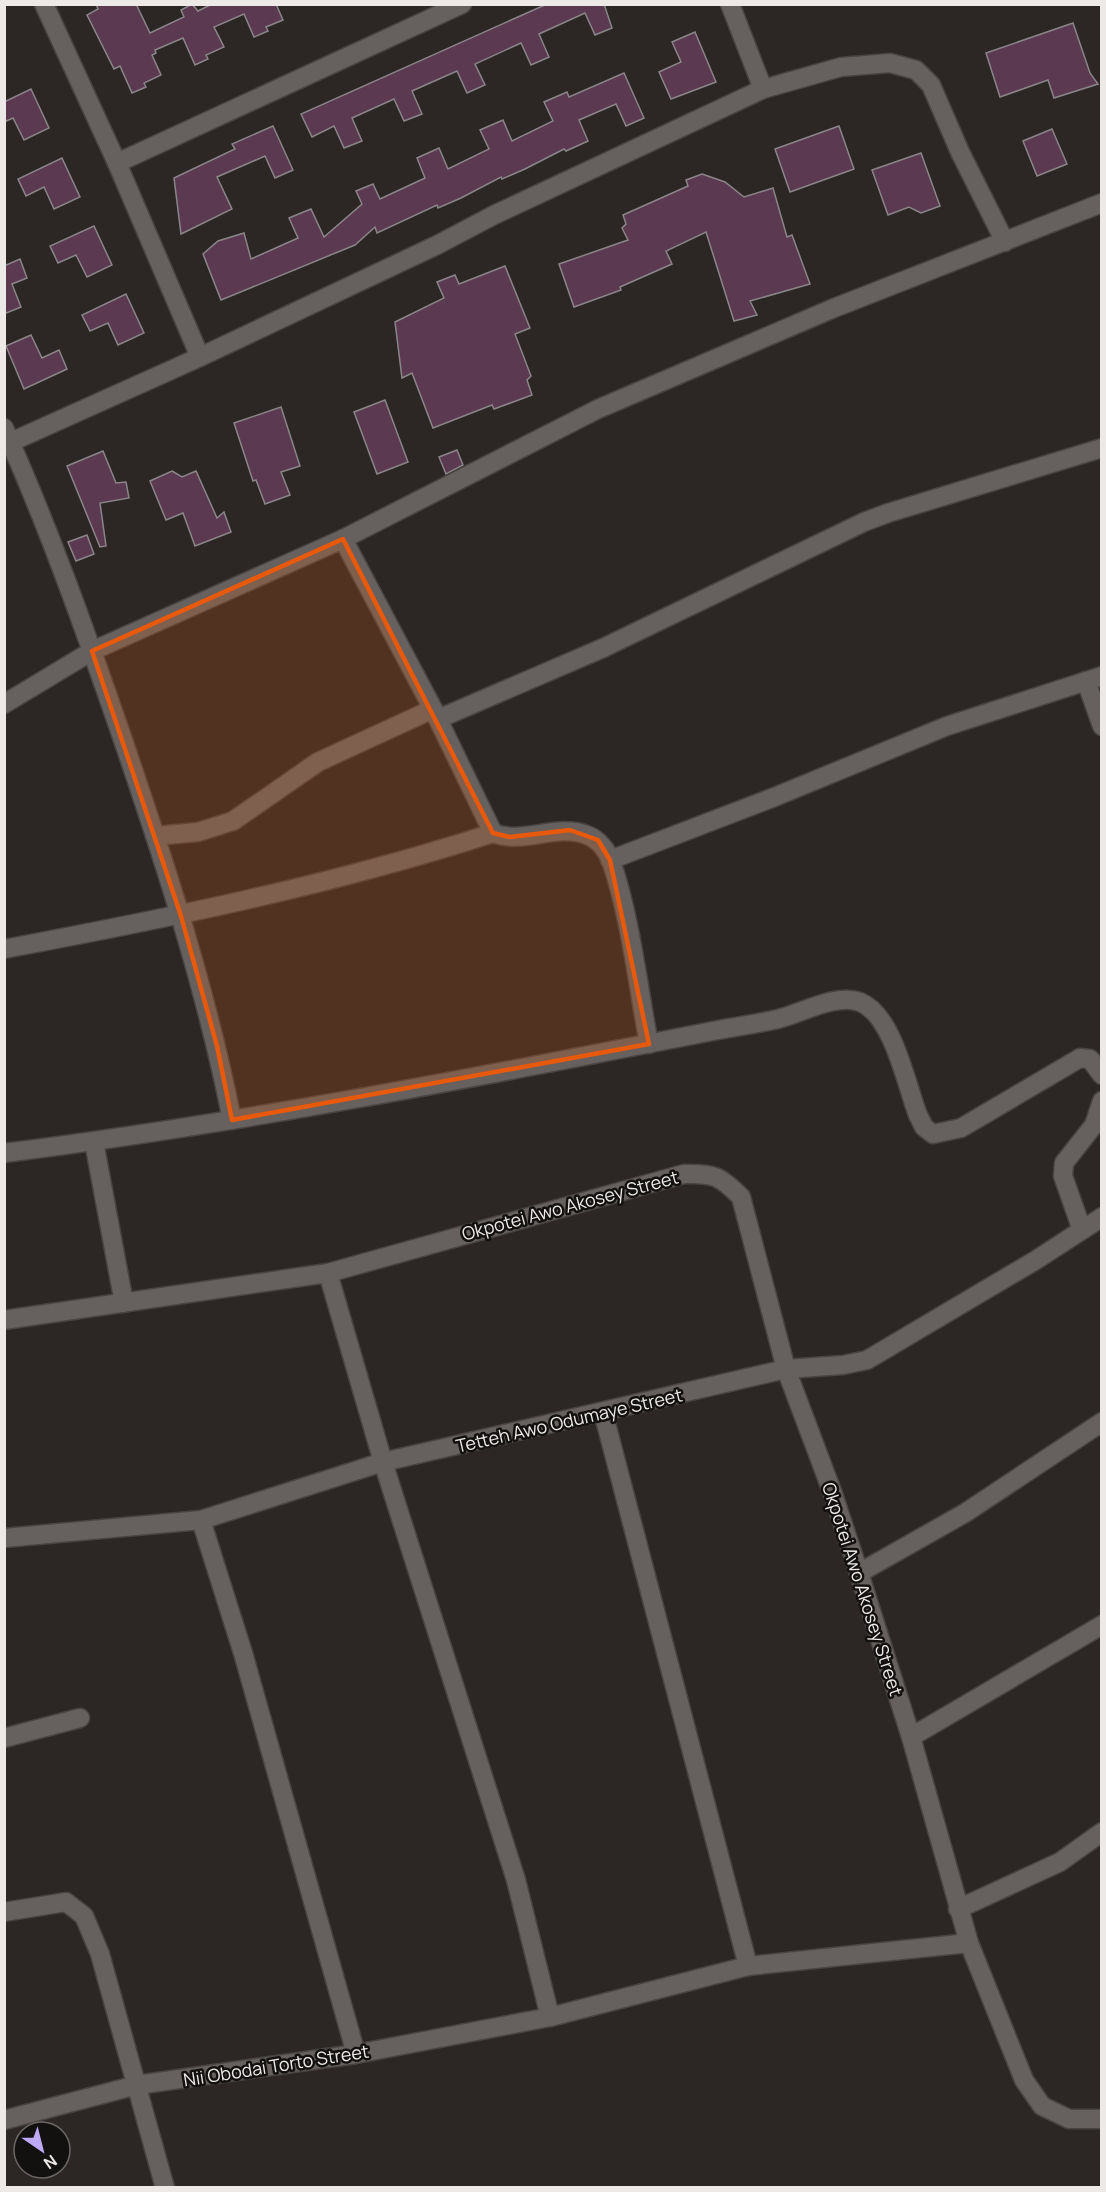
<svg xmlns="http://www.w3.org/2000/svg" width="1106" height="2192" viewBox="0 0 1106 2192" font-family="Manrope,sans-serif">
<style>
.building{fill:#5b3a51;stroke:#8a8588;stroke-width:1.5}
.lines{fill:none;stroke-linecap:round;stroke-linejoin:round}
.minor-casing{stroke:#484442;stroke-width:21}
.minor{stroke:#66615e;stroke-width:18}
.marked{fill:#e8590c;fill-opacity:0.2;stroke:#e8590c;stroke-width:4.5;stroke-linejoin:round}
.labels{text-anchor:middle;dominant-baseline:central;stroke-width:5;stroke-linejoin:round;paint-order:stroke}
.street-label{font-size:18px;fill:#ece9e7;stroke:#131110}
</style>
<rect width="100%" height="100%" fill="#2c2725"/>
<g class="building">
<polygon points="96,4 136,4 150,33 184,17 181,10 192,4 198,11 212,4 276,4 283,20 266,27 268,31 254,37 244,14 214,27 224,47 206,55 208,59 195,65 183,38 155,50 156,53 152,55 161,75 144,83 146,87 132,93 120,66 114,69 87,15 98,9"/>
<polygon points="547,4 604,4 612,28 595,35 585,13 539,34 549,57 531,65 521,43 475,64 485,85 467,93 457,71 412,91 422,114 404,121 394,99 352,118 362,141 344,148 334,126 312,137 301,114"/>
<polygon points="1073,23 1090,73 1098,84 1054,98 1048,80 1000,97 986,53"/>
<polygon points="695,32 716,82 671,99 659,72 681,62 672,42"/>
<polygon points="624,73 644,118 626,126 616,104 579,120 588,141 566,151 564,149 525,169 502,179 501,177 461,198 438,208 437,205 377,233 375,227 355,245 221,300 203,254 218,241 244,233 251,259 298,238 289,218 311,209 324,237 362,204 356,191 373,184 380,199 425,178 417,158 439,148 448,169 489,149 480,130 503,120 512,141 553,121 544,102 567,92 569,97"/>
<polygon points="31,89 49,128 24,140 13,118 4,122 4,102"/>
<polygon points="273,126 293,170 275,178 265,156 217,177 232,209 181,234 174,178 235,149 232,144"/>
<polygon points="839,126 854,169 790,192 775,149"/>
<polygon points="1052,129 1067,164 1037,176 1023,141"/>
<polygon points="921,153 940,206 921,213 909,207 888,215 872,170"/>
<polygon points="62,158 80,197 54,209 44,187 26,196 18,179"/>
<polygon points="702,174 725,182 744,197 773,188 787,237 792,235 810,284 750,301 757,315 734,321 706,232 666,251 672,264 620,287 621,290 574,307 559,264 628,240 622,228 626,224 623,215 688,186 686,180"/>
<polygon points="94,226 112,265 87,277 76,255 58,263 50,246"/>
<polygon points="20,259 27,278 12,284 21,307 4,314 4,266"/>
<polygon points="505,266 530,328 515,334 531,376 527,380 532,395 494,409 492,405 433,428 412,373 402,378 395,322 444,298 437,282 455,275 459,284"/>
<polygon points="126,294 144,333 118,345 108,323 90,331 82,315"/>
<polygon points="31,335 42,358 59,350 67,369 24,389 6,346"/>
<polygon points="385,400 408,462 377,474 354,412"/>
<polygon points="281,407 300,466 281,472 290,495 265,504 256,480 253,481 234,423"/>
<polygon points="457,450 463,465 446,474 439,457"/>
<polygon points="103,451 116,483 126,482 129,498 100,503 106,546 100,547 67,466"/>
<polygon points="172,471 182,477 196,471 217,518 224,512 231,532 195,546 183,513 166,520 150,481"/>
<polygon points="87,535 94,554 76,561 68,542"/>
</g>
<g class="lines">
<g class="minor-casing">
<g id="minor">
<polyline points="44,4 117,163 200,357"/>
<polyline points="730,4 763,89"/>
<polyline points="117,163 462,4"/>
<path d="M 4,428 C 49,528 86,633 122,737 C 165,863 206,989 232,1120"/>
<polyline points="11,442 200,357 437,245 494,215 763,89 841,67 890,63 916,70 931,85 960,152 1005,242"/>
<polyline points="1086,681 1102,726"/>
<polyline points="4,704 92,651 343,539 598,409 834,308 1102,203"/>
<polyline points="438,719 603,648 864,522 888,513 1102,448"/>
<path d="M 493,833 C 523,845 556,823 587,835 C 598,839 607,850 611,861 C 630,915 638,986 649,1044"/>
<polyline points="155,836 198,832 233,821 318,762 433,709"/>
<polyline points="610,860 772,798 947,726 1102,676"/>
<path d="M 4,949 C 169,918 333,885 493,833 L 433,709 L 343,539"/>
<polyline points="94,1142 124,1303"/>
<path d="M 4,1153 C 242,1123 478,1077 713,1031 C 735,1027 756,1024 778,1019 C 802,1013 836,993 860,1002 C 893,1015 906,1084 918,1115 L 924,1127 L 933,1134 L 961,1128 L 1080,1058 L 1090,1059 L 1102,1075"/>
<polyline points="1082,1230 1063,1176 1064,1163 1094,1125 1102,1101"/>
<polyline points="328,1273 383,1462 516,1880 550,2017"/>
<path d="M 4,1320 L 328,1273 L 684,1174 C 714,1173 720,1176 741,1197 L 786,1369 L 833,1494 L 859,1573 L 911,1737 L 969,1943 L 1024,2080 L 1042,2106 L 1069,2119 L 1102,2119"/>
<polyline points="603,1412 748,1966"/>
<polyline points="201,1520 243,1653 356,2054"/>
<polyline points="4,1538 201,1520 383,1462 786,1369 843,1365 867,1360 1036,1260 1102,1217"/>
<polyline points="859,1573 965,1513 1102,1422"/>
<polyline points="911,1737 1102,1625"/>
<polyline points="4,1738 80,1718"/>
<polyline points="958,1909 1060,1862 1102,1832"/>
<polyline points="4,1912 66,1902 84,1916 100,1954 165,2188"/>
<polyline points="4,2120 137,2085 356,2054 550,2017 748,1966 969,1943"/>
</g>
</g>
<use href="#minor" class="minor"/>
</g>
<path class="marked" d="M 343,539 L 493,833 L 510,837 L 570,830 L 598,840 L 610,860 L 649,1044 L 232,1120 L 217,1046 L 181,916 L 92,651 Z"/>
<g class="labels">
<g class="street-label">
<text transform="translate(570 1205) rotate(-15)">Okpotei Awo Akosey Street</text>
<text transform="translate(569 1420) rotate(-13)">Tetteh Awo Odumaye Street</text>
<text transform="translate(863 1589) rotate(72)">Okpotei Awo Akosey Street</text>
<text transform="translate(276 2065) rotate(-9)">Nii Obodai Torto Street</text>
</g>
</g>
<rect width="1106" height="2192" fill="none" stroke="#ece9e7" stroke-width="12"/>
<g transform="translate(42 2150) rotate(145)"><circle r="28" fill="#131110" stroke="#6a6766" stroke-width="1.5"/>
<path d="M0-4.5L10 22L0 15L-10 22Z" fill="#bda9f5"/>
<text y="-9" font-size="16" font-weight="bold" text-anchor="middle" fill="#ece9e7">N</text>
</g>
</svg>
